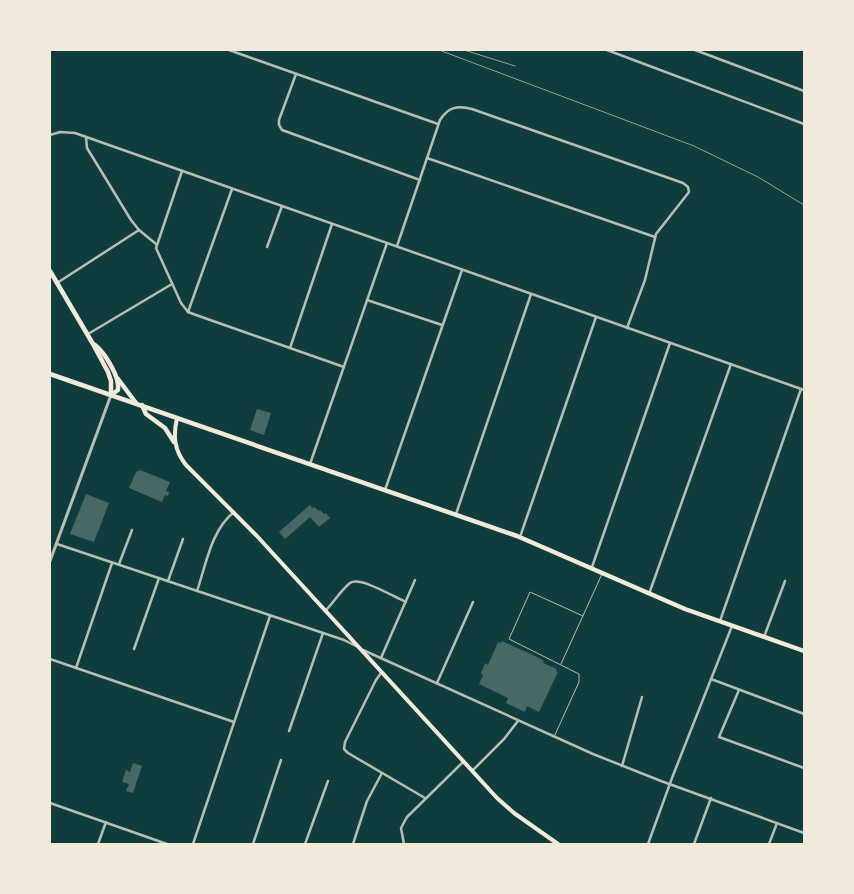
<svg xmlns="http://www.w3.org/2000/svg" width="854" height="894" viewBox="0 0 854 894" font-family="Figtree,sans-serif">
<style>
.building{fill:#486865}
.lines{fill:none;stroke-linecap:round;stroke-linejoin:round}
.service{stroke:#b8beb3;stroke-width:1}
.minor{stroke:#b8beb3;stroke-width:2.5}
.tertiary{stroke:#b8beb3;stroke-width:3}
.secondary{stroke:#f1e9da;stroke-width:4}
.primary{stroke:#f1e9da;stroke-width:4.5}
.rail{stroke:#97a49c;stroke-width:1}
</style>
<rect width="100%" height="100%" fill="#0f3d3e"/>
<g class="building">
<polygon points="257,409 271,413 264,435 250,430"/>
<polygon points="140,470 170,482 166,491 169,492 168,496 165,495 162,502 129,488 136,472"/>
<polygon points="86,494 109,503 94,542 70,534"/>
<polygon points="310,505 312,508 314,507 319,511 320,510 324,514 326,513 330,518 319,527 310,517 285,539 279,532"/>
<polygon points="502,641 535,656 544,661 543,663 557,669 556,671 558,672 539,712 527,706 525,712 506,703 508,698 479,684 483,675 481,674 485,663 488,665 498,642 501,643"/>
<polygon points="133,763 142,766 133,793 126,791 129,784 122,782 126,770 130,772"/>
</g>
<g class="lines">
<g class="service">
<polyline points="561,664 602,574"/>
<polyline points="554,737 579,682 579,674 509,639 530,592 583,616"/>
</g>
<g class="minor">
<polyline points="229,50 438,124"/>
<polyline points="607,50 804,124"/>
<polyline points="695,50 804,91"/>
<polyline points="296,74 279,120 279,125 282,130 420,180"/>
<polyline points="50,135 60,132 75,133 804,390"/>
<polyline points="86,137 87,148 131,220 139,230 156,244"/>
<polyline points="427,158 655,237"/>
<polyline points="182,171 156,248 181,303 188,312 196,315 344,367"/>
<path d="M 397,246 L 440,120 C 448,107 458,105 472,109 L 683,183 L 688,187 L 689,192 L 656,234 L 645,280 L 627,328"/>
<polyline points="267,247 282,206"/>
<polyline points="57,283 139,230"/>
<polyline points="367,300 442,325"/>
<polyline points="188,312 232,189"/>
<polyline points="88,334 172,284"/>
<polyline points="290,348 332,224"/>
<polyline points="310,464 387,243"/>
<polyline points="385,490 462,270"/>
<polyline points="456,514 531,294"/>
<polyline points="520,537 596,317"/>
<polyline points="57,544 344,640 356,646"/>
<polyline points="119,564 132,530"/>
<polyline points="592,567 670,343"/>
<polyline points="168,581 183,539"/>
<path d="M 197,591 C 206,565 211,530 234,512"/>
<polyline points="649,594 731,364"/>
<path d="M 326,610 C 334,602 341,590 350,583 C 360,576 394,597 406,602"/>
<polyline points="720,621 801,389"/>
<polyline points="764,637 785,581"/>
<polyline points="134,649 159,578"/>
<polyline points="363,650 593,754 661,781 804,833"/>
<polyline points="381,658 415,580"/>
<polyline points="50,659 234,722"/>
<polyline points="76,668 112,563"/>
<polyline points="381,673 376,680 345,742 344,749 348,753 425,798"/>
<polyline points="711,679 804,714"/>
<polyline points="437,683 473,602"/>
<polyline points="739,690 719,737 804,768"/>
<polyline points="289,731 323,633"/>
<polyline points="622,766 642,697"/>
<polyline points="473,770 504,739 518,721"/>
<polyline points="50,803 167,844"/>
<polyline points="98,844 106,822"/>
<polyline points="193,844 270,616"/>
<polyline points="253,844 281,760"/>
<polyline points="305,844 328,781"/>
<polyline points="353,844 367,801 382,773"/>
<polyline points="404,844 401,828 407,817 463,762"/>
<polyline points="648,844 672,778 732,626"/>
<polyline points="694,844 711,798"/>
<polyline points="769,844 777,823"/>
</g>
<polyline class="tertiary" points="50,561 111,395"/>
<path class="secondary" d="M 177,418 C 173,436 174,450 186,465 L 256,535 L 497,798 L 514,813 L 558,844"/>
<g class="primary">
<polyline points="50,271 93,344 108,372 111,381 111,395"/>
<path d="M 95,345 C 105,353 120,377 118,390 L 111,395"/>
<polyline points="50,374 517,536 685,609 804,651"/>
<polyline points="118,379 136,403"/>
<polyline points="142,405 146,414 165,428 174,442"/>
</g>
<g class="rail">
<polyline points="439,50 694,146 758,177 804,205"/>
<polyline points="464,50 515,66"/>
</g>
</g>
<rect width="854" height="894" fill="none" stroke="#f1e9da" stroke-width="102"/>
</svg>
